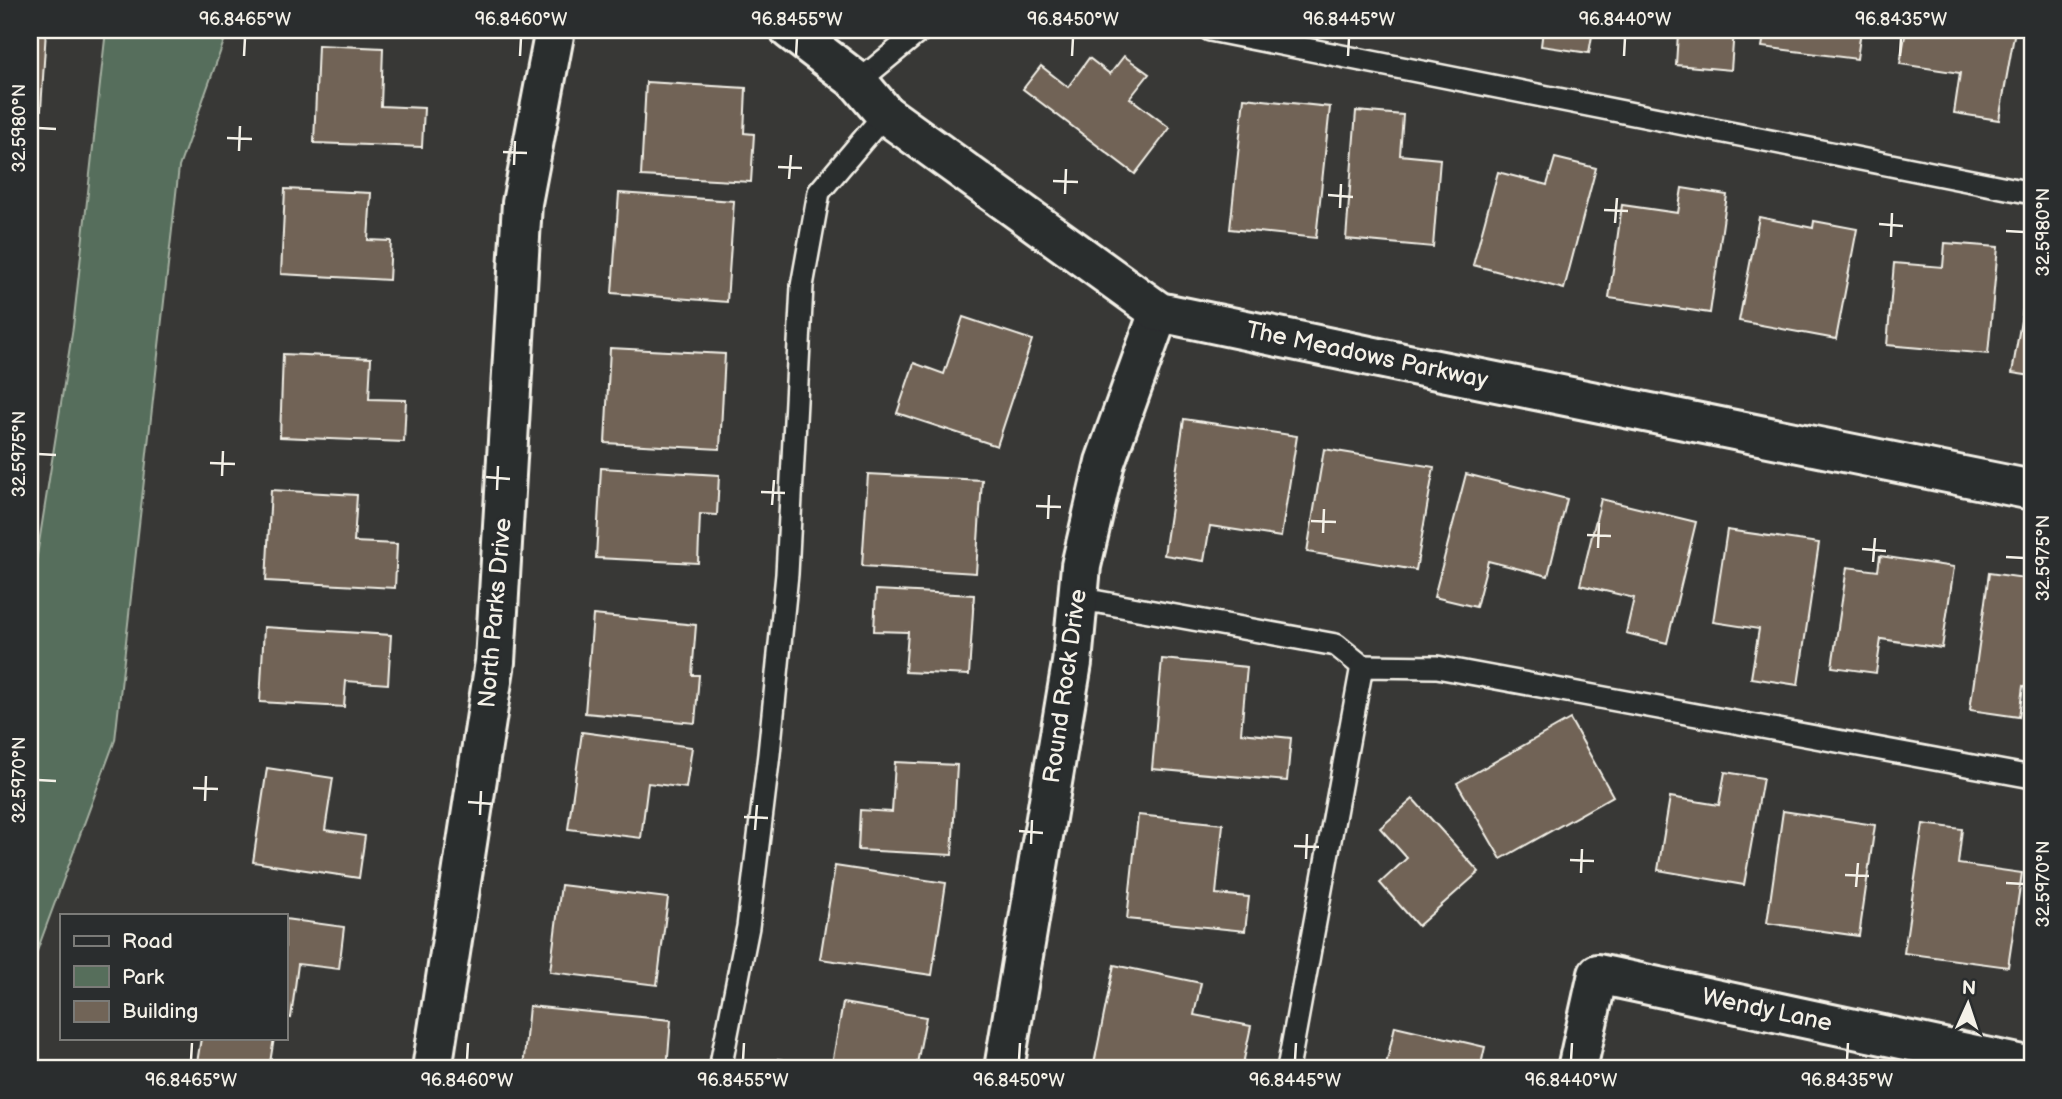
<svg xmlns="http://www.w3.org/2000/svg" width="2062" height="1099" viewBox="0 0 2062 1099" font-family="'Balsamiq Sans',sans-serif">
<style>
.green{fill:#566e5b;stroke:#a5b0a2;stroke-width:2}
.building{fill:#716457;stroke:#f4f1e8;stroke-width:2}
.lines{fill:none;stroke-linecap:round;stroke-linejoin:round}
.service-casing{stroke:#f4f1e8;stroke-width:26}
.minor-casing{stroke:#f4f1e8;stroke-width:44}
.tertiary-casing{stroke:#f4f1e8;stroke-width:44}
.service{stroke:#2a2d2e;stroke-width:21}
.minor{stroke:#2a2d2e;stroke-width:38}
.tertiary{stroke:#2a2d2e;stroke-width:38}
.ticks{fill:none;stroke:#f4f1e8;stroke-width:2.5}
.labels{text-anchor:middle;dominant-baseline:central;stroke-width:6;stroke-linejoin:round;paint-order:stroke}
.street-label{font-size:24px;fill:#f4f1e8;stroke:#2a2d2e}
.neatline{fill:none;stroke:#f4f1e8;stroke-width:2.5}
.ticks-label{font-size:18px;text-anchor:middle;fill:#f4f1e8}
</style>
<rect width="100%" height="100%" fill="#383836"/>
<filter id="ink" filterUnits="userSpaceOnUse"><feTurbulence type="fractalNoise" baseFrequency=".0143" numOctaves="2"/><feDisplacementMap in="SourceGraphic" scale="14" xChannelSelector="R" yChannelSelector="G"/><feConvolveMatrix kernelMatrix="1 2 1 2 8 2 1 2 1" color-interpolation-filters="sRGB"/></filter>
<g filter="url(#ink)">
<polygon class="green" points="106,30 228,30 179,167 115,740 30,970 30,600 73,327"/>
<g class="building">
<polygon points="30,30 46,30 41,110 30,109"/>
<polygon points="1543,30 1593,30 1589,53 1541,46"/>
<polygon points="1651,30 1734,30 1731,70 1676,65 1678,33"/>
<polygon points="1765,30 1861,30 1857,59 1762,47"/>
<polygon points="1906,30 2015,30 1999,120 1954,113 1960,73 1900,64"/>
<polygon points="318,45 383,48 381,106 424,108 422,147 314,143"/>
<polygon points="1124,56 1149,74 1130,98 1170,128 1135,174 1023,89 1041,66 1068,87 1089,58 1110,74"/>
<polygon points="646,82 746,88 744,133 754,134 751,182 641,176"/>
<polygon points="1244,98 1330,107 1316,238 1230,229"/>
<polygon points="1356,111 1403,115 1400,155 1440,159 1433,247 1346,239"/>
<polygon points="1555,158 1596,168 1564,289 1473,265 1498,172 1547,185"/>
<polygon points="1682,188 1727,195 1710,313 1609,298 1622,205 1678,213"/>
<polygon points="285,189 371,193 368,240 391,241 389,280 281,274"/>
<polygon points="619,193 734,201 727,302 612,293"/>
<polygon points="1759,217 1813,228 1814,221 1857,229 1836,339 1739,321"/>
<polygon points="1945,243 1998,247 1988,354 1887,345 1894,263 1943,267"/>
<polygon points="2023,309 2032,311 2032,376 2012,373"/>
<polygon points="963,317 1032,340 997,446 897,413 914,363 944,374"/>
<polygon points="610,348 725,354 720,449 605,443"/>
<polygon points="283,354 371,358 369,399 406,400 404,442 280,437"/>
<polygon points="1184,419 1297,436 1281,537 1210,526 1204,561 1164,555"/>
<polygon points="1324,449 1434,467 1416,570 1307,552"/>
<polygon points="601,468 719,475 717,515 700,514 698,563 596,558"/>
<polygon points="868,474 982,480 976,573 862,566"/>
<polygon points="1466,474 1567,499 1548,576 1488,561 1476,607 1434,597"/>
<polygon points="271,490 357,495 354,542 397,544 395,588 266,581"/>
<polygon points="1601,499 1696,522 1667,643 1626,633 1634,598 1580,585"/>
<polygon points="1727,530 1819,543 1798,685 1751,678 1759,629 1713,622"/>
<polygon points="1880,556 1954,567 1942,648 1881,639 1876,673 1832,667 1847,567 1878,571"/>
<polygon points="1989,573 2032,579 2032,688 2023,686 2019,717 1970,710"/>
<polygon points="876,590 974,595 969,675 905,672 908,632 874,631"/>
<polygon points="593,615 696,625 692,675 699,675 695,723 585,713"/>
<polygon points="264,627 391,635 388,684 346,681 344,707 260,702"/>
<polygon points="1162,659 1247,667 1241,733 1291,738 1287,781 1152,769"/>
<polygon points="1570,719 1613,796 1501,859 1457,783"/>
<polygon points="582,732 692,747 686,788 648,783 641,838 568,829"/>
<polygon points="895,762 957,765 952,855 858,850 860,810 892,812"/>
<polygon points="267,768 333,778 325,830 365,836 359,878 253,862"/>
<polygon points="1725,772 1763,778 1744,885 1658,870 1670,797 1719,805"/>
<polygon points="1413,799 1479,872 1418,926 1380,883 1407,858 1380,828"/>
<polygon points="1783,811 1875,825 1859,936 1767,923"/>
<polygon points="1138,815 1223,824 1216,894 1249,897 1245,931 1127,919"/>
<polygon points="1923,824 1962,829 1958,864 2022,873 2008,967 1904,953"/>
<polygon points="835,866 946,883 932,975 820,959"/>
<polygon points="561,885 668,898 657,985 550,972"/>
<polygon points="285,919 344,927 339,969 298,964 291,1018 285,1017"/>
<polygon points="1114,965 1201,983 1194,1015 1251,1026 1242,1069 1122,1069 1094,1064"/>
<polygon points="843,1003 926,1017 916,1069 776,1069 778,1059 831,1069"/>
<polygon points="529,1006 671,1020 667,1069 593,1061 592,1069 523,1069"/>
<polygon points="1395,1026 1485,1047 1480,1069 1385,1069"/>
<polygon points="201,1038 274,1038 269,1069 196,1069"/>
</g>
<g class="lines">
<g class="service-casing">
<g id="service">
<polyline points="1210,30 2032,193"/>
<polyline points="858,82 921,30"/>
<polyline points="1078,600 1099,602 1336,645 1362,666"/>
<polyline points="720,1069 748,927 769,754 787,574 802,286 819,192 885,114"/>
<polyline points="1288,1069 1362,666 1437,667 2032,777"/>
</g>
</g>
<g class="minor-casing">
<g id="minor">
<polyline points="1004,1069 1072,663 1081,566 1105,462 1159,312"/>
<polyline points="1577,1069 1598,974 2032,1067"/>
</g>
</g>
<g class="tertiary-casing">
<g id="tertiary">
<polyline points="790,30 858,82 885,114 1159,312 1427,368 2032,490"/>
<polyline points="432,1069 495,662 522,203 555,30"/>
</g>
</g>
<use href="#service" class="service"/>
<use href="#minor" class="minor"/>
<use href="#tertiary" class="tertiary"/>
</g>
</g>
<path class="ticks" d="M 244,56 L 245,38M 520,56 L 521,38M 796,56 L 797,38M 1072,56 L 1073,38M 1348,56 L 1349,38M 1624,56 L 1625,38M 1900,56 L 1901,38M 38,128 L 56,129M 227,138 L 252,139M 239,151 L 240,126M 503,152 L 527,153M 514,165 L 515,141M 778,167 L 802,168M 789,179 L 791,155M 1053,181 L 1078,182M 1065,194 L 1066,169M 1328,195 L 1353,197M 1340,208 L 1341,184M 1604,210 L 1628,211M 1615,223 L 1617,198M 1879,224 L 1903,226M 2006,231 L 2024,232M 1891,237 L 1892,213M 38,454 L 56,455M 210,463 L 235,464M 222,476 L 223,451M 486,477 L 510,479M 497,490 L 498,466M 761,492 L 785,493M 772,505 L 774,480M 1036,506 L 1061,507M 1048,519 L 1049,495M 1311,521 L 1336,522M 1323,533 L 1324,509M 1587,535 L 1611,536M 1598,548 L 1599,523M 1862,549 L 1886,551M 2006,557 L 2024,558M 1873,562 L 1875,538M 38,780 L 56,781M 193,788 L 218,789M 205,801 L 206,776M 468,802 L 493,804M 480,815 L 481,791M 744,817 L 768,818M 755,830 L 757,805M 1019,831 L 1043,833M 1031,844 L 1032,820M 1294,846 L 1319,847M 1306,859 L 1307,834M 1570,860 L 1594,861M 1581,873 L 1582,849M 1845,875 L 1869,876M 2006,883 L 2024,884M 1856,887 L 1858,863M 191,1060 L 192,1043M 467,1060 L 468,1043M 743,1060 L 744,1043M 1019,1060 L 1020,1043M 1295,1060 L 1296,1043M 1571,1060 L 1572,1043M 1847,1060 L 1848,1043"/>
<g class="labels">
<g class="street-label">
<text transform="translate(1367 355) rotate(12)">The Meadows Parkway</text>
<text transform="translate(495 613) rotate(-85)">North Parks Drive</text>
<text transform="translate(1065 686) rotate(-82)">Round Rock Drive</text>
<text transform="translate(1767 1010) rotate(12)">Wendy Lane</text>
</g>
</g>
<rect width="2062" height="1099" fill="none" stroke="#2a2d2e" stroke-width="77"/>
<rect x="60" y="914" width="228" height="126" fill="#2a2d2e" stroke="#7b7b78" stroke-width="2"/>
<rect x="74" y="936" width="35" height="10" fill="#2a2d2e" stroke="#7b7b78" stroke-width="2"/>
<text x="122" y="948" font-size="21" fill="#f4f1e8">Road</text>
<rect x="74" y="966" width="35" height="21" fill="#566e5b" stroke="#7b7b78" stroke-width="2"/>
<text x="122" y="984" font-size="21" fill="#f4f1e8">Park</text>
<rect x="74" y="1001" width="35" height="21" fill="#716457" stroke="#7b7b78" stroke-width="2"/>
<text x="122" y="1018" font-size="21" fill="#f4f1e8">Building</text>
<g transform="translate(1968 1004) rotate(3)" stroke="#2a2d2e" stroke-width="5" paint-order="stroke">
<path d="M0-5L12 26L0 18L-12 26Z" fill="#f4f1e8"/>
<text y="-10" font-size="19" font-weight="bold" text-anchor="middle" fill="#f4f1e8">N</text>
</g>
<rect x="38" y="38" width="1986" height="1022" class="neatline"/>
<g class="ticks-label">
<text x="245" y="25">96.8465°W</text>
<text x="521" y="25">96.8460°W</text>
<text x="797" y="25">96.8455°W</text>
<text x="1073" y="25">96.8450°W</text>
<text x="1349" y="25">96.8445°W</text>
<text x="1625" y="25">96.8440°W</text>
<text x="1901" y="25">96.8435°W</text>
<text transform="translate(19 128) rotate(-90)" y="6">32.5980°N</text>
<text transform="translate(2043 232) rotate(-90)" y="6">32.5980°N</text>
<text transform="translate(19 454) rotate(-90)" y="6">32.5975°N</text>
<text transform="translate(2043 558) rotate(-90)" y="6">32.5975°N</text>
<text transform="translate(19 780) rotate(-90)" y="6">32.5970°N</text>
<text transform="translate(2043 884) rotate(-90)" y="6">32.5970°N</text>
<text x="191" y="1086">96.8465°W</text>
<text x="467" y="1086">96.8460°W</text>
<text x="743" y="1086">96.8455°W</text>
<text x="1019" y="1086">96.8450°W</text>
<text x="1295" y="1086">96.8445°W</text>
<text x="1571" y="1086">96.8440°W</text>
<text x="1847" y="1086">96.8435°W</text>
</g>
</svg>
